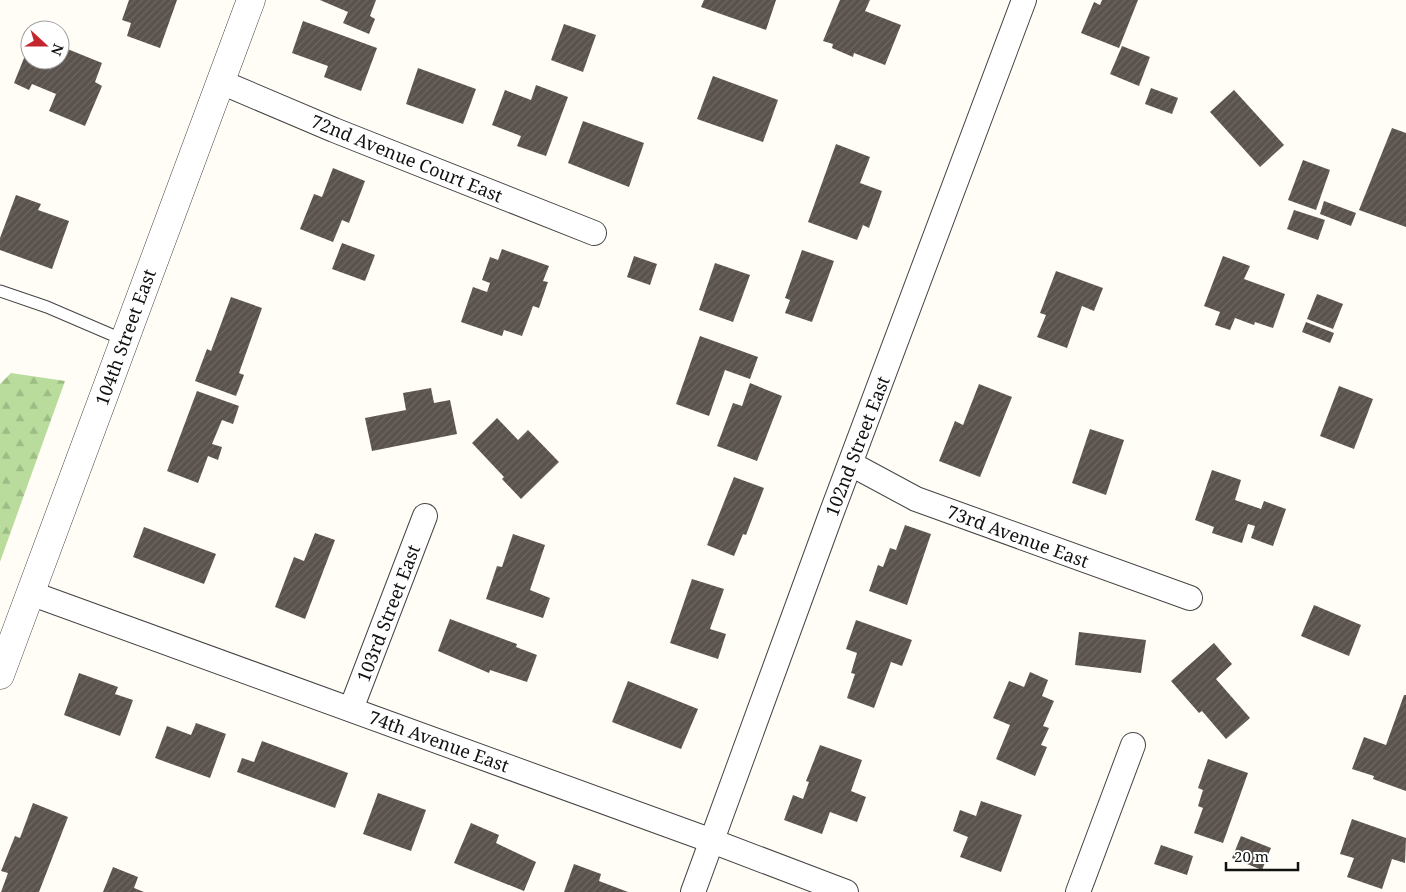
<svg xmlns="http://www.w3.org/2000/svg" width="1406" height="892" viewBox="0 0 1406 892" font-family="'Noto Serif',serif">
<style>
.forest{fill:url(#forest-firs)}
.building{fill:url(#building-hatch)}
.lines{fill:none;stroke-linecap:round;stroke-linejoin:round}
.service-casing{stroke:#444;stroke-width:13}
.minor-casing{stroke:#444;stroke-width:26}
.tertiary-casing{stroke:#444;stroke-width:29}
.service{stroke:#fff;stroke-width:11}
.minor{stroke:#fff;stroke-width:24}
.tertiary{stroke:#fff;stroke-width:28}
.labels{text-anchor:middle;dominant-baseline:central;stroke-width:5;stroke-linejoin:round;paint-order:stroke}
.street-label{font-size:18px;fill:#111;stroke:#fff}
</style>
<defs>
<pattern id="forest-firs" width="22" height="20" patternUnits="userSpaceOnUse" patternTransform="scale(1.25)"><rect width="22" height="20" fill="#b9dc9c"/><path d="M5 1l3.5 6h-7zM16 11l3.5 6h-7z" fill="#9ebc85"/></pattern>
<pattern id="building-hatch" width="6" height="6" patternUnits="userSpaceOnUse" patternTransform="scale(1.25)"><rect width="6" height="6" fill="#5a524d"/><path d="M-1 1l2-2M0 6l6-6M5 7l2-2" fill="none" stroke="#6d6662"/></pattern>
</defs>
<rect width="100%" height="100%" fill="#fffdf5"/>
<polygon class="forest" points="11,373 65,381 0,562 0,384"/>
<g class="building">
<polygon points="129,0 177,0 160,48 127,36 131,23 122,20"/>
<polygon points="320,0 376,0 370,16 375,19 369,34 343,23 348,12"/>
<polygon points="704,0 776,0 766,30 701,7"/>
<polygon points="840,0 870,0 865,11 901,25 885,65 854,53 853,57 832,48 833,44 823,41"/>
<polygon points="1102,0 1138,0 1119,48 1081,33 1094,2 1100,5"/>
<polygon points="303,21 377,48 361,91 324,77 328,66 292,53"/>
<polygon points="564,24 596,35 583,72 551,60"/>
<polygon points="30,43 30,60 60,60 60,55 62,56 65,48 102,63 95,82 102,86 85,126 49,111 56,94 32,84 29,90 14,83"/>
<polygon points="1122,46 1150,57 1139,86 1110,74"/>
<polygon points="418,68 476,89 463,124 406,104"/>
<polygon points="713,76 778,100 763,142 697,119"/>
<polygon points="536,85 568,97 546,156 517,146 521,136 492,125 505,90 531,100"/>
<polygon points="1151,88 1178,98 1172,114 1145,104"/>
<polygon points="1234,90 1284,145 1260,167 1210,112"/>
<polygon points="583,121 644,143 629,187 568,163"/>
<polygon points="1392,128 1406,133 1406,227 1359,210"/>
<polygon points="836,144 870,157 860,183 882,191 869,228 863,225 857,240 808,222"/>
<polygon points="1303,160 1330,170 1316,210 1288,200"/>
<polygon points="333,168 365,181 349,223 342,220 333,242 300,229 314,194 322,197"/>
<polygon points="16,195 41,204 38,210 69,221 52,269 0,250 0,238"/>
<polygon points="1324,201 1356,213 1351,226 1320,214"/>
<polygon points="1294,210 1325,220 1318,240 1287,229"/>
<polygon points="342,243 375,255 365,281 332,269"/>
<polygon points="502,249 549,266 543,281 548,282 539,308 533,306 522,336 504,330 502,336 461,322 473,287 487,292 490,283 482,280 490,257 498,260"/>
<polygon points="802,250 834,261 812,322 785,313 790,300 785,298"/>
<polygon points="634,256 657,264 650,285 627,277"/>
<polygon points="1223,256 1250,266 1244,279 1285,294 1273,328 1255,322 1254,325 1235,318 1230,330 1215,325 1220,312 1204,306"/>
<polygon points="715,263 750,275 733,322 699,310"/>
<polygon points="1056,271 1103,288 1094,311 1082,306 1067,348 1037,337 1046,315 1040,313"/>
<polygon points="1317,294 1343,304 1333,329 1307,319"/>
<polygon points="231,297 262,308 239,373 244,375 236,396 195,381 207,349 211,351"/>
<polygon points="1306,322 1334,333 1330,343 1302,332"/>
<polygon points="700,336 758,357 750,379 725,370 709,416 676,404"/>
<polygon points="750,383 782,396 757,461 717,446 733,403 742,406"/>
<polygon points="979,384 1012,397 980,477 939,461 955,421 963,425"/>
<polygon points="1339,386 1373,399 1354,449 1320,436"/>
<polygon points="431,388 434,403 450,400 457,434 372,451 365,418 406,410 403,393"/>
<polygon points="197,391 239,406 233,424 222,420 212,444 222,447 218,460 208,456 198,483 167,471"/>
<polygon points="497,418 518,440 528,430 559,462 521,499 502,479 504,477 472,443"/>
<polygon points="1090,429 1124,440 1106,495 1072,483"/>
<polygon points="1212,470 1241,480 1235,500 1261,509 1264,501 1286,509 1273,546 1251,538 1255,526 1248,524 1242,543 1212,533 1214,527 1195,520"/>
<polygon points="734,477 764,488 746,535 743,534 734,556 707,545"/>
<polygon points="905,525 931,534 907,605 869,591 878,565 883,567 890,548 896,550"/>
<polygon points="144,527 216,554 204,584 133,557"/>
<polygon points="315,533 335,540 305,619 275,607 294,557 304,561"/>
<polygon points="513,534 545,545 530,590 550,598 543,618 486,599 497,566 502,567"/>
<polygon points="692,579 724,589 710,629 726,634 718,659 670,643"/>
<polygon points="1314,605 1361,625 1349,656 1301,636"/>
<polygon points="450,619 517,644 516,647 537,655 527,682 490,670 489,673 438,651"/>
<polygon points="856,620 912,640 902,666 891,662 874,708 847,698 855,674 851,673 857,653 846,649"/>
<polygon points="1079,632 1146,640 1141,673 1075,665"/>
<polygon points="1214,643 1232,664 1216,679 1250,718 1226,739 1202,711 1199,713 1171,681"/>
<polygon points="1030,672 1048,680 1042,696 1054,701 1043,726 1049,728 1041,745 1047,747 1035,776 996,759 1010,725 993,718 1009,681 1024,687"/>
<polygon points="79,673 118,687 115,694 133,700 120,736 64,715"/>
<polygon points="628,681 698,709 681,749 612,722"/>
<polygon points="1404,695 1406,695 1406,791 1373,779 1374,776 1352,769 1364,737 1386,745"/>
<polygon points="196,723 226,734 210,778 155,758 167,726 191,735"/>
<polygon points="262,741 348,773 335,808 237,772 242,758 254,762"/>
<polygon points="820,745 862,760 851,791 866,797 857,822 830,812 822,834 784,820 793,795 803,799 809,782 806,781"/>
<polygon points="1208,759 1248,773 1223,843 1194,833 1203,808 1198,806 1203,790 1198,788"/>
<polygon points="378,793 426,810 411,851 363,834"/>
<polygon points="981,801 1022,815 1001,872 960,857 968,837 953,831 960,810 976,816"/>
<polygon points="33,803 68,817 39,892 1,892 8,873 1,871 15,836 20,838"/>
<polygon points="1352,819 1406,838 1405,863 1392,859 1382,889 1347,877 1354,858 1340,854"/>
<polygon points="471,823 499,835 496,843 536,862 524,891 454,863"/>
<polygon points="1241,836 1271,848 1262,870 1232,858"/>
<polygon points="1161,845 1193,856 1187,875 1154,864"/>
<polygon points="574,864 601,874 599,881 628,892 564,892"/>
<polygon points="113,867 138,877 134,888 144,892 103,892"/>
</g>
<g class="lines">
<g class="service-casing">
<polyline id="service" points="0,291 47,307 124,340"/>
</g>
<g class="minor-casing">
<g id="minor">
<polyline points="221,82 334,130 594,233"/>
<polyline points="851,464 916,499 1190,598"/>
<polyline points="30,593 712,841 846,892"/>
<polyline points="351,709 425,516"/>
<polyline points="693,892 830,517 1024,0"/>
<polyline points="1078,892 1133,745"/>
</g>
</g>
<g class="tertiary-casing">
<polyline id="tertiary" points="0,675 251,0"/>
</g>
<use href="#service" class="service"/>
<use href="#minor" class="minor"/>
<use href="#tertiary" class="tertiary"/>
</g>
<g class="labels">
<g class="street-label">
<text transform="translate(407 158) rotate(22)">72nd Avenue Court East</text>
<text transform="translate(125 337) rotate(-70)">104th Street East</text>
<text transform="translate(857 446) rotate(-69)">102nd Street East</text>
<text transform="translate(1018 536) rotate(20)">73rd Avenue East</text>
<text transform="translate(388 613) rotate(-69)">103rd Street East</text>
<text transform="translate(439 741) rotate(20)">74th Avenue East</text>
</g>
</g>
<g transform="translate(45 45) rotate(111)"><circle r="24" fill="#ffffff" stroke="#a0a0a0"/>
<path d="M0-4L9 19L0 12L-9 19Z" fill="#c4262e"/>
<text y="-8" font-size="14" font-weight="bold" text-anchor="middle" fill="#111111">N</text>
</g>
<path d="M1226 862v8h72v-8" fill="none" stroke="#111111" stroke-width="2.5"/>
<text x="1234" y="862" font-size="15" fill="#111111" stroke="#ffffff" stroke-width="4" paint-order="stroke">20 m</text>
</svg>
